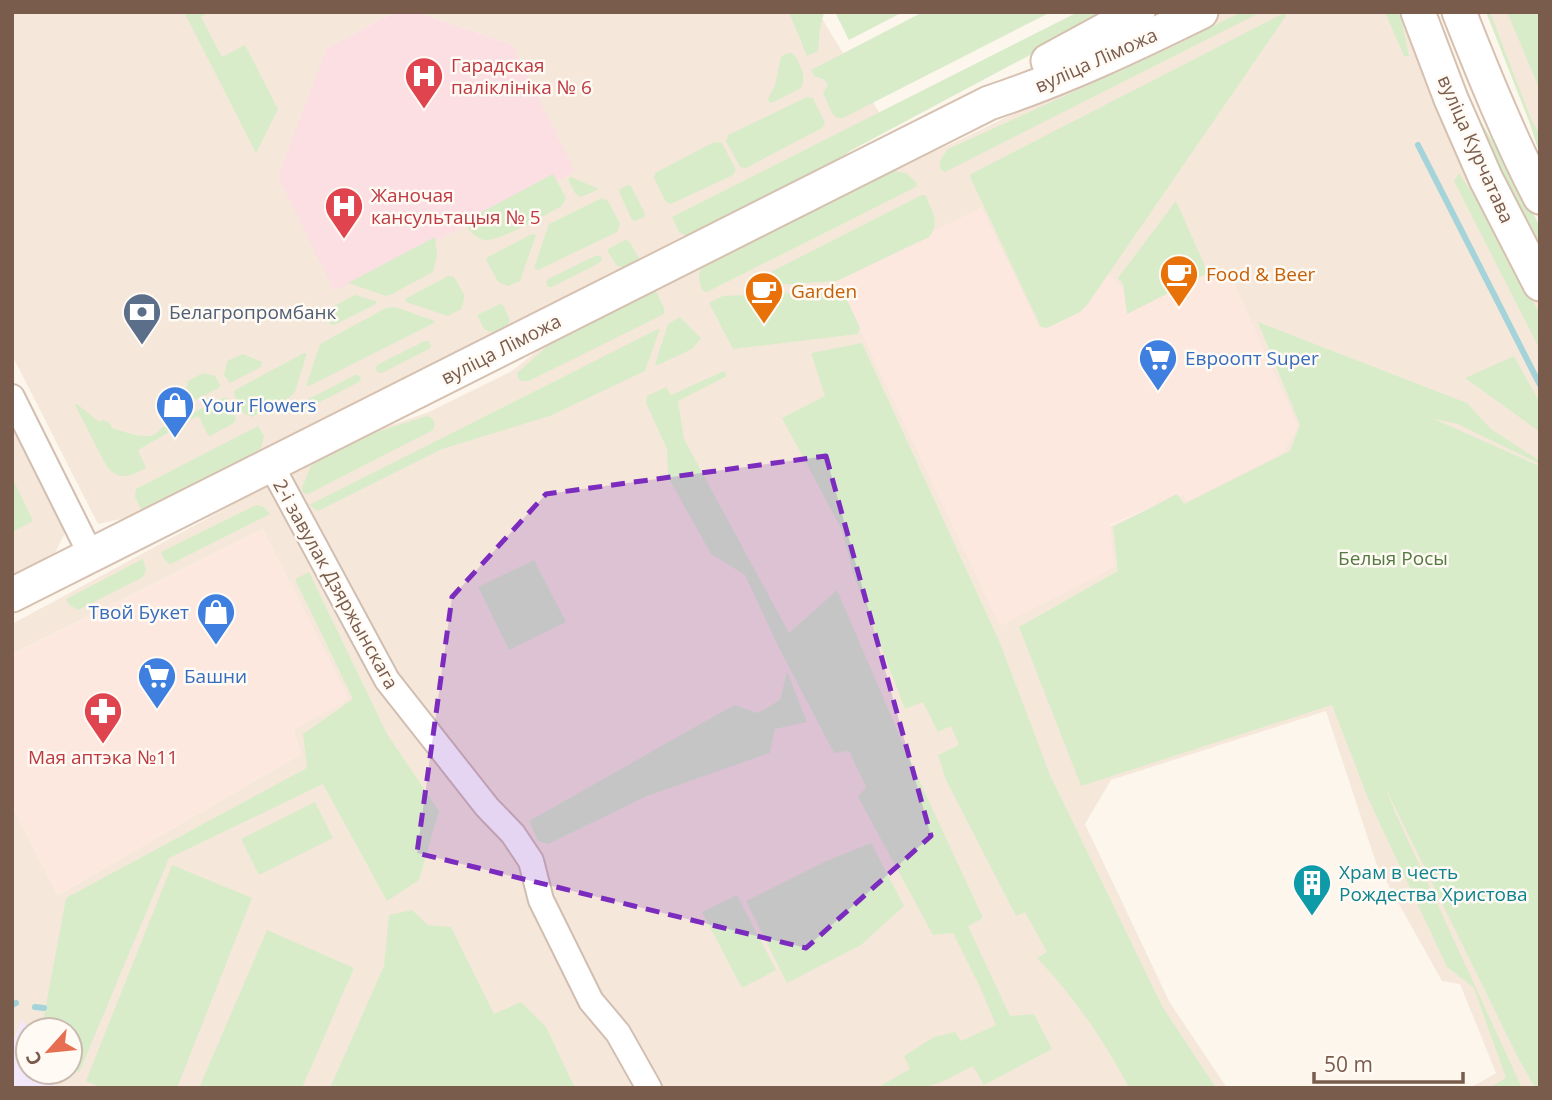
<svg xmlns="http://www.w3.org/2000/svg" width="1552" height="1100" viewBox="0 0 1552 1100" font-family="'Open Sans',sans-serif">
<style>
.residential{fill:#f5e8da;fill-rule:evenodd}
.commercial{fill:#fde8e0}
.education{fill:#f3e8fa}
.medical{fill:#fbdfe3}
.green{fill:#d8ecc9}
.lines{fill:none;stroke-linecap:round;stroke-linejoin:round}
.stream{stroke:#a5d3da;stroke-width:6}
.street-casing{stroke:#d1beb0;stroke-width:28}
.secondary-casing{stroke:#d6c0b0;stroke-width:37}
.street{stroke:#fff;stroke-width:24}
.secondary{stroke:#fff;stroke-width:33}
.marked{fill:#7b2cbf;fill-opacity:0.2;stroke:#7b2cbf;stroke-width:5;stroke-dasharray:14 9;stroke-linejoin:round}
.labels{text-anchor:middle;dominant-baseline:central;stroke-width:5;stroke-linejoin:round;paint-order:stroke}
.street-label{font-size:19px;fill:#7a5c4d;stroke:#fffaf3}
.health-label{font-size:19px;fill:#be3a42;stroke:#fffaf3;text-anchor:start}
.food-label{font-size:19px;fill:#c56008;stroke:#fffaf3;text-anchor:start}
.service-label{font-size:19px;fill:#4e5e75;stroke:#fffaf3;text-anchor:start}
.shop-label{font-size:19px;fill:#366cbe;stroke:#fffaf3;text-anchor:start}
.park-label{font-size:19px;fill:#537a41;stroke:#fffaf3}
.culture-label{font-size:19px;fill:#0d838f;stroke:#fffaf3;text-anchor:start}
</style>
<rect width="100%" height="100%" fill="#fdf6ec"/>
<g class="residential">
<polygon points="12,12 395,12 327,48 512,45 417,12 818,12 888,127 660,248 266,449 126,518 98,524 12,355"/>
<path d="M 1224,12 L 1405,12 L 1490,209 L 1540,307 L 1540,466 L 1333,375 L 1293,454 L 1118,571 L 1082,785 L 1339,691 L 1518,1058 L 1535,1088 L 1470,1088 L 1496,1073 L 1460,984 L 1442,981 L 1376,863 L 1326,711 L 1111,780 L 1085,824 L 1170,1003 L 1227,1088 L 57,1088 L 49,1072 L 70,1072 L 70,1030 L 28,1030 L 22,1020 L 12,1044 L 12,805 L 58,895 L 301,754 L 293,730 L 263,529 L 12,654 L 12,624 L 362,435 L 429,412 L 512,371 L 547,343 L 890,168 L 949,145 ZM 981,208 L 1039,328 L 1078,311 L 1137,300 L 1268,362 L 1297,425 L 1182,494 L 1110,526 Z"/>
<polygon points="1489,12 1540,12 1540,143"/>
<polygon points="12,420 57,509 65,533 53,557 12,583"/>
</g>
<g class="commercial">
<polygon points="981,208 1039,328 1078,311 1106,273 1137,300 1211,265 1234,283 1297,425 1294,435 1283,452 1253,468 1188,501 1182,494 1110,525 1114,567 1000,626 836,279"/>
<polygon points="263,529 349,699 293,730 301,754 58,895 12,805 12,654"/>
</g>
<polygon class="education" points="22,1019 28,1030 28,1072 49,1072 57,1088 12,1088 12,1044"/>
<polygon class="medical" points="395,12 417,12 512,45 575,172 334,291 278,177 327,48"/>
<g class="green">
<polygon points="184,12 210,12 201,17 222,57 245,45 278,109 256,153"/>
<polygon points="789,12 824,12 820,29 818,51 807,56"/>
<polygon points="835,12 903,12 849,40"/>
<polygon points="923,12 1051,12 843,118 837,118 832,113 823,93 828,85 825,80 814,76 811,70"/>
<polygon points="1078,12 1103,12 1088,24 850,151 829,167 688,237 679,232 672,217"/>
<path d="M 1241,12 L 1261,12 L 945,172 L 941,170 C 937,161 943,156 948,149 L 1170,48 Z"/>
<polygon points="1385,12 1400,12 1409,56 1404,56"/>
<polygon points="1486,12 1490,12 1531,119 1540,135 1540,155 1529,121"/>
<polygon points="1507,12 1540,12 1540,90"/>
<polygon points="1284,13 1286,16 1087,305 1080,312 1047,328 1041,327 970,177 971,174"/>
<path d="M 792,53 C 800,61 807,77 801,88 L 772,103 L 769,102 L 768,98 L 775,86 L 781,57 L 785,54 Z"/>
<polygon points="807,97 813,98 825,123 822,128 746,168 740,167 726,141 728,135"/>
<polygon points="1480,120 1525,197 1540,227 1540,248 1477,123"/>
<polygon points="714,142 722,143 736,170 733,175 671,204 666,202 654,178 655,173"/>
<path d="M 893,171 L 906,173 L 917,183 L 916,187 L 707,292 L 703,291 C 698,281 698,275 702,265 L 877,178 Z"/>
<polygon points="1459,173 1493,224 1540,315 1540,350 1454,181"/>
<path d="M 553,174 L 566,198 L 562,206 C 547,214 499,242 484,240 C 475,238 469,229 463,222 Z"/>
<polygon points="571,177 599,189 581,197 575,193 568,179"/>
<polygon points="628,185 631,186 645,214 644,217 636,221 632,220 619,192 620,189"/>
<path d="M 922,195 L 925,195 C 932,210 941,223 929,237 L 837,281 L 757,286 L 754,283 L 757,279 Z"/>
<polygon points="602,198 608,201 620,224 617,232 538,270 534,268 549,224"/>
<polygon points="1176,201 1208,273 1127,314 1123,284 1118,278"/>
<polygon points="532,234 536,235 520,281 508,286 498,282 486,260 488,257"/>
<polygon points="435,237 437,255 433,272 390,295 386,296 348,283"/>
<polygon points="625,240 629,241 639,258 638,261 627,268 617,266 608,252 608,249"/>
<polygon points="595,256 600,256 602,259 599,263 552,287 548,287 546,283 548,279"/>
<polygon points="448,276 454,277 465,296 461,309 448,316 406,302 405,299"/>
<polygon points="655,289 664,308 664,314 529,381 521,381 518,378 517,373 557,338"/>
<polygon points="843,291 860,328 858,334 733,349 709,303 723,296"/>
<polygon points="355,295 376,301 376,304 334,325 329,324 334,306"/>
<polygon points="502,303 510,320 505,330 495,334 484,329 477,315"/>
<polygon points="395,307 435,321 434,323 309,386 306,386 320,344 386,308"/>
<polygon points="680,317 701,338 692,349 658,365 655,364 668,324"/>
<polygon points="1258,322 1467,403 1491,429 1540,461 1540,464 1458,424 1434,419 1540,466 1540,1088 1535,1088 1518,1058 1384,785 1396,814 1522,1088 1489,1088 1506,1078 1474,988 1447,967 1368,798 1332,705 1081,786 1019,627 1118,571 1113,527 1177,494 1184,504 1290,451 1300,425"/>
<polygon points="658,329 660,329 645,371 550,416 442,449 318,511 309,505"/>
<polygon points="425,341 429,341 431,345 429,349 382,373 377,372 376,368 377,365"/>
<path d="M 862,343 L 1000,643 L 1050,775 L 1162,1006 L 1216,1088 L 1129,1088 C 1106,1043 1072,994 1037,958 L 1047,952 L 1025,912 L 1016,916 L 946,780 L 938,755 L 959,745 L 951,726 L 938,732 L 923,702 L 905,709 L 853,573 L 842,530 L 782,418 L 825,396 L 811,353 Z"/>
<polygon points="304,353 307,353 295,392 290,397 252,417 243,413 234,394 235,390"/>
<polygon points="243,354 262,362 261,367 230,383 224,375 227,361"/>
<polygon points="1514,356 1540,403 1540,432 1465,378"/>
<polygon points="724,371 727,376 678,401 684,439 789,633 837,590 914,769 983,918 968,926 1010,1016 1034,1014 1052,1049 984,1085 973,1066 944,1081 923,1088 877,1088 910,1069 904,1056 934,1037 955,1032 961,1041 996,1025 979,985 953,933 933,935 858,797 866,787 849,751 834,753 778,646 745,575 711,554 668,477 667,449 646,403 647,396 666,387 671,395"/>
<polygon points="203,373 215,376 220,385 219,388 187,404 183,401 188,381"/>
<polygon points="355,375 359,375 361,379 359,382 306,409 303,408 301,405 303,402"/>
<path d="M 223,398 L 227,398 L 236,419 L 234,423 L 210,436 L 208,435 L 199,417 L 196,417 L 138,450 L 146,468 C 130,476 121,482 107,467 L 75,405 L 77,404 L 99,422 L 103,420 L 110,423 L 112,428 C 127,432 152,444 161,428 Z"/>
<polygon points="427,416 432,418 435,424 433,430 308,494 303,493 302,488 312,463 364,436"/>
<polygon points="258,426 264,436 261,448 255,456 143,513 135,497 136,489"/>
<polygon points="12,477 33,521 12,532"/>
<path d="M 256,505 L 264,507 L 270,514 L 171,564 C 165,562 163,558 161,552 Z"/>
<polygon points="143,559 146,570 143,577 78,610 68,604 66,599"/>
<polygon points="534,560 566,622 509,650 478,587"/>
<polygon points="309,572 387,734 439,811 419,880 387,901 323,784 169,858 79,1073 70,1058 70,1030 53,1030 44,1016 66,898 307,768 303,734 353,699 295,579"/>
<polygon points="787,671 807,722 775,729 770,753 647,796 548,844 538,841 529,821 734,705 758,713 780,700"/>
<polygon points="315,802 333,838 259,875 241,839"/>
<polygon points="871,843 904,906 861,945 787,983 746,901 824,862"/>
<polygon points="172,865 252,898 177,1088 102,1088 86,1081"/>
<polygon points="737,895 776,970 742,988 702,912"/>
<polygon points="412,910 428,925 451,927 494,1014 521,1002 546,1027 575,1088 330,1088 384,966 389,915"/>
<polygon points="267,930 354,968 302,1088 199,1088"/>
</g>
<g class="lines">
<g class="stream">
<polyline points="1418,145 1540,385"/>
<polyline points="12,1005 16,1003"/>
<polyline points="35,1007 44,1008"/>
</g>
<g class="street-casing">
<g id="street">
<polyline points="12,397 91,555"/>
<polyline points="271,465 387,680 487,807 513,834 531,861 541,900 591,1001 618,1033 649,1088"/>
</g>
</g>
<g class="secondary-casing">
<g id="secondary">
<polyline points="1418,12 1451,99 1486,179 1540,284"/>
<path d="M 1459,12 C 1484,75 1509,137 1540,197"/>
<polyline points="1048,61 1138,12"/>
<path d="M 12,595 L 989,103 C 1062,79 1132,46 1201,12"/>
</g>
</g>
<use href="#street" class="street"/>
<use href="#secondary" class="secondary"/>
</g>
<path class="marked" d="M 826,456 L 931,836 L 806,948 L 417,853 L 452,597 L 546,494 Z"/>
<defs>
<g id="hospital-pin" transform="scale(2.0125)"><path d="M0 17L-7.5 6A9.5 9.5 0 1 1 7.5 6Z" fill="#e0444e" stroke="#fffaf3"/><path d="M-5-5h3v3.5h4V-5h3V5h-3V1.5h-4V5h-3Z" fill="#fff"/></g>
<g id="cafe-pin" transform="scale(2.0125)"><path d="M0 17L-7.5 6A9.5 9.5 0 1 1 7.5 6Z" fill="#e8710a" stroke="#fffaf3"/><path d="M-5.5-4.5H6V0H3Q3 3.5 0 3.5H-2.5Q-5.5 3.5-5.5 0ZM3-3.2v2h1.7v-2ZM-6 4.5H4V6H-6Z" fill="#fff"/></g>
<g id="bank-pin" transform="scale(2.0125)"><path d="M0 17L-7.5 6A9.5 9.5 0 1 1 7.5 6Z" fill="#5c6f8a" stroke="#fffaf3"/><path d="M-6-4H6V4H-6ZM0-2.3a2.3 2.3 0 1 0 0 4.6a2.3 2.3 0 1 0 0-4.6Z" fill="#fff"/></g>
<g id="supermarket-pin" transform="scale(2.0125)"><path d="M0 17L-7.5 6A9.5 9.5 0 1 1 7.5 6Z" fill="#3f7fe0" stroke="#fffaf3"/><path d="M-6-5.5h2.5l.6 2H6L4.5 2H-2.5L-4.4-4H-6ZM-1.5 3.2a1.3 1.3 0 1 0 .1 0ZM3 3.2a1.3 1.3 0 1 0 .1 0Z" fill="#fff"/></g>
<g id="shop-pin" transform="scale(2.0125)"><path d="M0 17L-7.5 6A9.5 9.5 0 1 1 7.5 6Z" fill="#3f7fe0" stroke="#fffaf3"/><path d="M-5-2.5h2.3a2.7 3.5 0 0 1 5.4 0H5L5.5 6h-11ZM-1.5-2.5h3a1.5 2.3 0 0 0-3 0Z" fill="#fff"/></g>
<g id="pharmacy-pin" transform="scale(2.0125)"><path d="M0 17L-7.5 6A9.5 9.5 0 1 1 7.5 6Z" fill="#e0444e" stroke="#fffaf3"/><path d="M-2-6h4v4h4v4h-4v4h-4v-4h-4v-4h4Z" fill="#fff"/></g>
<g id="building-pin" transform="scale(2.0125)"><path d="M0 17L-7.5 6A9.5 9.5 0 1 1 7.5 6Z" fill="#0f9aa8" stroke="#fffaf3"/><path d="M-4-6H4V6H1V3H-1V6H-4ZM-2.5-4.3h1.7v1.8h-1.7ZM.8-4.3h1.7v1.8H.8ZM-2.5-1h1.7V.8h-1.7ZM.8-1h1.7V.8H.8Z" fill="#fff"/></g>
</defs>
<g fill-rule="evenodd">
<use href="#hospital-pin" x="424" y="76"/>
<use href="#hospital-pin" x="344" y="206"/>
<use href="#cafe-pin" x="1179" y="274"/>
<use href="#cafe-pin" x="764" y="291"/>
<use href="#bank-pin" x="142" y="312"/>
<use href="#supermarket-pin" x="1158" y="358"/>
<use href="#shop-pin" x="175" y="405"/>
<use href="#shop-pin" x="216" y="612"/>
<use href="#supermarket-pin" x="157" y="676"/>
<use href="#pharmacy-pin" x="103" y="711"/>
<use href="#building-pin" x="1312" y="883"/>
</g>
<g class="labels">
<g class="street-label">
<text transform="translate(1096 60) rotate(-24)">вуліца Ліможа</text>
<text transform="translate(1476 149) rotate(66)">вуліца Курчатава</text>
<text transform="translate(501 349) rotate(-27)">вуліца Ліможа</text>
<text transform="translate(336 584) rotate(61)">2-і завулак Дзяржынскага</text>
</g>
<g class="health-label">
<text x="451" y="65">Гарадская<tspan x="451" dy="22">паліклініка № 6</tspan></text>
<text x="371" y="195">Жаночая<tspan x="371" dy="22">кансультацыя № 5</tspan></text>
<text x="103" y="757" text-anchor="middle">Мая аптэка №11</text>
</g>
<g class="food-label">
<text x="1206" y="274">Food &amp; Beer</text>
<text x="791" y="291">Garden</text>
</g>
<g class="service-label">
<text x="169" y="312">Белагропромбанк</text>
</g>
<g class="shop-label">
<text x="1185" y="358">Евроопт Super</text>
<text x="202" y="405">Your Flowers</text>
<text x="189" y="612" text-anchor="end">Твой Букет</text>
<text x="184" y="676">Башни</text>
</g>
<g class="park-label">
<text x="1393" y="558">Белыя Росы</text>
</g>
<g class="culture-label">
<text x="1339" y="872">Храм в честь<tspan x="1339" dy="22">Рождества Христова</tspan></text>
</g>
</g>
<rect width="1552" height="1100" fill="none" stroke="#7a5c4d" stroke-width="28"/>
<g transform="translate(49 1051) rotate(243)"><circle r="33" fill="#fffaf3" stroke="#cabbb1" stroke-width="2"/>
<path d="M0-5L12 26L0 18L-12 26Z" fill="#e76f51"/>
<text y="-10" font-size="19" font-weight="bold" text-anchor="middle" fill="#7a5c4d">С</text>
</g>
<path d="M1314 1072v10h149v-10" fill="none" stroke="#7a5c4d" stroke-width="3.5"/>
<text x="1324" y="1072" font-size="21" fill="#7a5c4d" stroke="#fffaf3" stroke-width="5" paint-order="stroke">50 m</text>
</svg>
